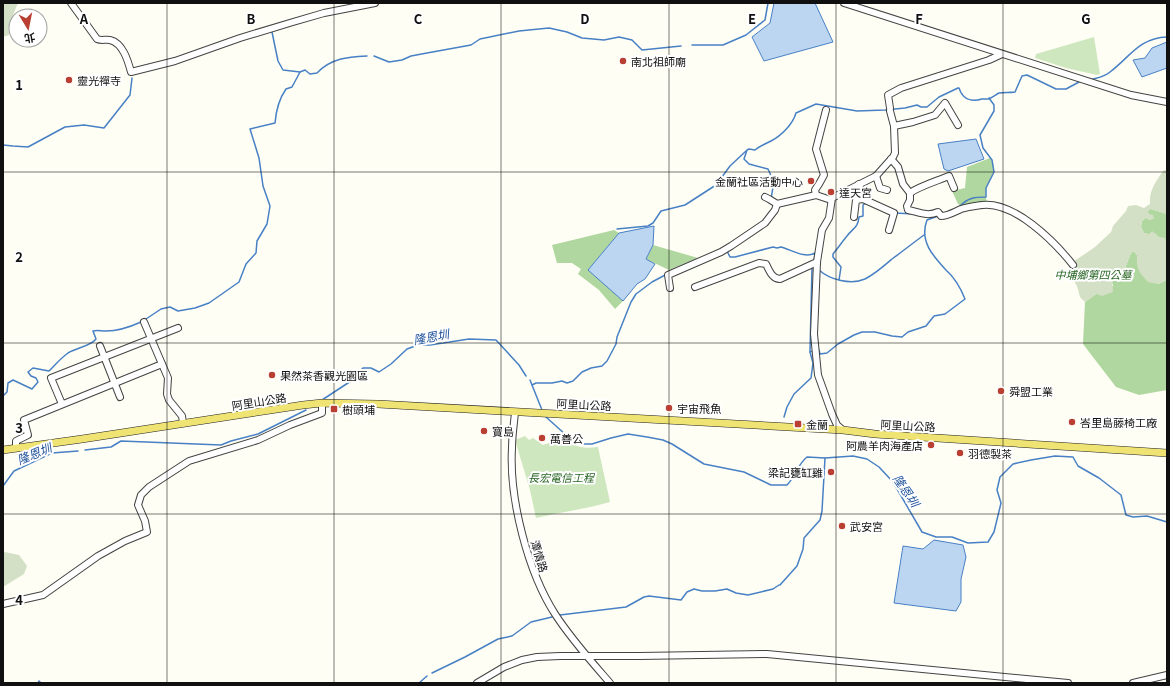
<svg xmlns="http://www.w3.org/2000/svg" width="1170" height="686" viewBox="0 0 1170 686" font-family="Georgia,'Noto Sans TC',serif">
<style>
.green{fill:#cee7bf}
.forest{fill:#b0d79f}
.cemetery{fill:#d3e0c5}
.water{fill:#bcd6f2;stroke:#4880c5}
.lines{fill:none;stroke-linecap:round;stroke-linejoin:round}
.stream{stroke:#4880c5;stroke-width:1.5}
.minor-casing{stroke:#434343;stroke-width:8}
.major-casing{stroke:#212121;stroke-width:8}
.minor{stroke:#fff;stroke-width:6}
.major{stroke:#efe374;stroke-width:7}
.grid{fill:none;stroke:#101010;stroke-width:1;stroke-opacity:0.55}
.poi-dot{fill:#b83f31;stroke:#fff;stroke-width:1.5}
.labels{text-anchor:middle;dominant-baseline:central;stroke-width:4;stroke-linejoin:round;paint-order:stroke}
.poi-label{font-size:11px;fill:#101010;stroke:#fff;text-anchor:start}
.park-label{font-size:11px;font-style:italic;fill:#286524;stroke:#fff}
.street-label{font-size:11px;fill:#101010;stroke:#fff}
.water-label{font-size:12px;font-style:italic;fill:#21539b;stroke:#fff}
.grid-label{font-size:13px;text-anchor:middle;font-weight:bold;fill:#101010;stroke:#fff;stroke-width:4;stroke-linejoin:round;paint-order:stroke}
</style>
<rect width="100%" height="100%" fill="#fefef4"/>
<g class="green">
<polygon points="1094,37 1100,74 1097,75 1066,68 1035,58 1036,54"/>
<path d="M 560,433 C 573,447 580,449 598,447 L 610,502 C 586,509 561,512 536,518 L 530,490 L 515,440 L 525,436 L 529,440 L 533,438 L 543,445 L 549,443 Z"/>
</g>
<g class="forest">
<path d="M 990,158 C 999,168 989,179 986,189 C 985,194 986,198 987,203 L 963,207 L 958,204 L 952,191 L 965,188 L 967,167 Z"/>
<polygon points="1151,209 1167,214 1167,244 1167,242 1159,237 1144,233 1141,227 1142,221 1149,214 1147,211"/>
<polygon points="614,230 619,233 588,270 623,301 615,309 599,290 578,274 581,269 572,263 557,263 552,245"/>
<polygon points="653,245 698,258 669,270 646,259"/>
<polygon points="1134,251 1158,284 1167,280 1167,390 1139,395 1116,387 1083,344 1085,302 1096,294 1113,286 1112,282 1116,279 1122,276 1131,253"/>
</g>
<g class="cemetery">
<polygon points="3,3 18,3 9,25 9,35 3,37"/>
<path d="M 1164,170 L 1167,171 L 1167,214 L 1151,209 L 1147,211 L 1149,214 L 1153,215 L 1154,219 L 1149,220 L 1145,218 L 1142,221 L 1141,227 L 1144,233 L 1149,234 L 1152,231 L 1156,234 L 1159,237 L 1165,238 L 1167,244 L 1167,280 L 1158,284 L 1148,282 C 1139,272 1136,269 1137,255 L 1134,251 L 1131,253 L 1126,266 L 1126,272 L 1112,282 L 1113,292 L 1102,296 L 1096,294 L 1085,302 L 1080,297 L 1077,286 L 1070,274 L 1073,262 L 1095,247 L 1111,232 L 1113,226 L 1126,211 L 1128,206 L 1136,205 L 1144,208 L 1150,204 C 1149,190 1156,181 1164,170 Z"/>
<polygon points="5,552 19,555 27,566 24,574 3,587 3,553"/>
</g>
<g class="water">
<polygon points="774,3 815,3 833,42 764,61 752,37 770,23"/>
<polygon points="1167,42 1167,68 1142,77 1133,60 1145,58 1152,48"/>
<polygon points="976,139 984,159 948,171 944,169 938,144"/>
<polygon points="654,226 653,245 646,259 655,264 645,279 637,284 623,301 588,270 619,233"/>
<polygon points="934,540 963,545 966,557 961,579 961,602 956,611 894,603 903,546 923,549"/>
</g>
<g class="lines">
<g class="stream">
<polyline points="272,32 278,61 283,70 300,72"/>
<polyline points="692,45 723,45 746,35 765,20 768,3"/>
<polyline points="374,56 389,62 402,60 411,56 427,53 471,45 480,39 519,31 549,28 567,32 582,38 604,40 619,37 632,40 642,50 681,46"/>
<path d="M 1090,80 C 1096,78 1105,77 1110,72 C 1130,57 1139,38 1167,37"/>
<polyline points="3,145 13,146 28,147 65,127 84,125 104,128 130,95 132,78"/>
<path d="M 771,198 C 774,185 774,181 768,169 L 749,164 L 744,159 L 747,150 L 749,149 L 755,150 C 760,146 765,144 771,141 C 781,136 793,124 796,113 L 816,104 L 857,111 L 885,110 L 905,108 L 917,105 L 921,107 L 927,107 L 939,97 L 958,88 L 959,88 C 963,100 971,102 982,99 C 984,99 986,99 988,99 C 992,98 995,95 999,93 C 1004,92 1009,93 1015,92 L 1022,76 L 1027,75 L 1056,89 L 1066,89 L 1079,82"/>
<path d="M 960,207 L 960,206 C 968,198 974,197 986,197 L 986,188 L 994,172 L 992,160 L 983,148 L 980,135 L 994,111 L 994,105 L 989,98"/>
<polyline points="895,213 914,214"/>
<polyline points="617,229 648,226 653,223 661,211 685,205 716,185 730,166 746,151"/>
<path d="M 727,251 L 730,257 L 735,257 L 773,247 L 777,248 L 781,247 C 792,250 805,259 815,253 L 814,261"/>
<path d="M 819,270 C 830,280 851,285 865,279 C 875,274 884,266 892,259 C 903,251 913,243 924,235"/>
<path d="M 839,280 L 841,267 L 833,257 L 833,254 C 838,248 842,242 847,236 C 853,228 858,228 859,217 L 863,216 L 863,205 L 866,203"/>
<path d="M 146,319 L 161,309 L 170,307 L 178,311 L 195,308 L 209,303 L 239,282 L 246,264 L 256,253 L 257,241 L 267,224 L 270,206 L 263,186 L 259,158 L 250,129 L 275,123 C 276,111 279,99 286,89 L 292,87 L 300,72 L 305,70 L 310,74 L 317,73 C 331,58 348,57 367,56"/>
<path d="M 817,351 L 819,350 L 820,354 L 827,353 L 838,344 L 854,335 L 862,332 L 875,332 L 892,336 L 902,337 L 908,332 L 926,326 L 934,316 L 945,314 L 965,299 C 961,289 954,277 946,270 C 933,256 919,241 927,220 L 938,216"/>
<polyline points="810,352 812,267"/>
<polyline points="530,380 542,410"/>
<polyline points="532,385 536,383 552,383 562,381 567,383 573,381 582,372 591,368 602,366 607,361 616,344 617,337 631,302 636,294 652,282 667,274"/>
<path d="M 3,396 L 7,392 L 8,383 L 13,380 L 32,389 L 38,382 L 36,378 L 31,376 L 28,372 L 33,368 L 49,371 C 55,365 61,358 68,353 C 76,348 91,346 96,339 L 93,331 C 97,330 101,331 106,331 C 118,331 130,327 141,322"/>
<polyline points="322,400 351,381 363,368 371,368 379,372 391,364 407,349 418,345 430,345 469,339 496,340 519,365 526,376"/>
<path d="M 546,417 L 566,435 L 584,444 L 592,444 L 611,438 L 628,434 L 647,437 L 663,440 L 672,444 L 704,464 L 744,472 L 771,485 L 787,485 C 796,476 797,465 807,457 L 825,458 L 853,456 L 867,459 L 879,467 L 893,482 L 922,532 L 936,537 L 952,537 L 968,543 L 988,542 L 994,532 L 1001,503 L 997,490 L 1000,477 L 1013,464 L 1031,460 L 1055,456 L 1073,457 L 1078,466 L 1099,478 L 1121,495 L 1126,515 L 1133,517 L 1147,516 L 1167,522"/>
<polyline points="784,417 787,407 794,394 811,378 813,363 810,352 813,351"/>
<polyline points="85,450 111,447 121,441 221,445 231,441 258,434 306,410"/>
<polyline points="3,486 14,471 52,453 78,451"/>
<polyline points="780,585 797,566 803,549 804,538 820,520 822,511 825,458"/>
<polyline points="560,615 626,607 644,597 649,596 681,600 687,592 694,589 702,591 715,591 727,589 736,593 748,595 773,589 779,585"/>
<polyline points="432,673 465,657 498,639 512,636 531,622 552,617"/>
<polyline points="38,683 39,681 41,683"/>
<polyline points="419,683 427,676"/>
</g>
<g class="minor-casing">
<g id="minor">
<path d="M 71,3 L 97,39 C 102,41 105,39 110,40 C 123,43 128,61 131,72 L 175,61 L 240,38 L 293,22 L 324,13 L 375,3"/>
<polyline points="844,3 1131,95 1167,102"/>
<polyline points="890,108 888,95 901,88 989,60 1002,54"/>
<polyline points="894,126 913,122 935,115 945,103 958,125"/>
<path d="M 891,159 L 898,167 L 903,184 L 910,193 L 910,200 L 907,206 L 908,210 C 919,212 927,217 938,212 L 941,216 C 948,216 954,212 961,209 C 967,207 975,206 982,205 C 1014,201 1054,241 1073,265"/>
<polyline points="876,176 880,188 887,190"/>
<polyline points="859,184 863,199 894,213 889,230"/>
<path d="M 910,193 C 920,186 937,181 949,176 L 954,188"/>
<polyline points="816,195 815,190 819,184 824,175 816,149 826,110"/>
<polyline points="765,197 769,199 777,204 816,195 831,200"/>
<polyline points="854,217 856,200 863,199"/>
<path d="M 695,287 L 759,263 L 766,264 C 769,270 772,279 780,279 L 817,262"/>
<polyline points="670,288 668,275 721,252 731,246 765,223 775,210 777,204"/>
<polyline points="144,322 168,378 167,394 169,400 182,416 183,423"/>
<polyline points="100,346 120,397"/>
<polyline points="62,404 51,378 178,328"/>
<path d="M 515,412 C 514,424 512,436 512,448 C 509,499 528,572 555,614 C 571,639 591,661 610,683"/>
<polyline points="843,430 837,425 832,414 818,375 814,334 817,262 822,230 829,218 832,198 876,176 893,157 895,153 894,126 890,111"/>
<polyline points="16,448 16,441 28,435 24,420 162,364"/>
<polyline points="3,604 43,595 98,556 125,541 147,532 145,521 138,505 141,495 149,487 189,461 258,440 290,425 322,413 322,403"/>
<polyline points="477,683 504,667 522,660 537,657 560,656 639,656 767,654 1068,683"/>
<polyline points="1133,683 1167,675"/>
</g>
</g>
<g class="major-casing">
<polyline id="major" points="3,450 82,439 303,405 322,403 378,404 843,430 875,434 1167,453"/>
</g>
<use href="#minor" class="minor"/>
<use href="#major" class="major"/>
</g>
<path class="grid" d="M 167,3 L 167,683M 334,3 L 334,683M 501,3 L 501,683M 669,3 L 669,683M 836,3 L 836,683M 1003,3 L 1003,683M 3,172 L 1167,172M 3,343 L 1167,343M 3,514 L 1167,514"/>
<g class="poi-dot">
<circle cx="623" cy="61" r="4"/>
<circle cx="69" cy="80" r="4"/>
<circle cx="811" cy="181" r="4"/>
<circle cx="831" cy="192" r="4"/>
<circle cx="272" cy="375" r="4"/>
<circle cx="1001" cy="391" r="4"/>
<circle cx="669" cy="408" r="4"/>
<rect x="330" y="405" width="8" height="8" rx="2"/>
<circle cx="1072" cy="422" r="4"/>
<rect x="794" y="420" width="8" height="8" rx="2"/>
<circle cx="484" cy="431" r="4"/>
<circle cx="542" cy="438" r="4"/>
<circle cx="931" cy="445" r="4"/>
<circle cx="960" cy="453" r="4"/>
<circle cx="831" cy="472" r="4"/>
<circle cx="842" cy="526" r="4"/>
</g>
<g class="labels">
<g class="poi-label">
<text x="631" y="61">南北祖師廟</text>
<text x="77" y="80">靈光禪寺</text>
<text x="803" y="181" text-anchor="end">金蘭社區活動中心</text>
<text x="839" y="192">達天宮</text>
<text x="280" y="375">果然茶香觀光園區</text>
<text x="1009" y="391">舜盟工業</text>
<text x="677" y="408">宇宙飛魚</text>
<text x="342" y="409">樹頭埔</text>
<text x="1080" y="422">峇里島藤椅工廠</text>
<text x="806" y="424">金蘭</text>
<text x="492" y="431">寶島</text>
<text x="550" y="438">萬善公</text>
<text x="923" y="445" text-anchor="end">阿農羊肉海產店</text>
<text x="968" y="453">羽德製茶</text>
<text x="823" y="472" text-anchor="end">梁記甕缸雞</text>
<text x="850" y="526">武安宮</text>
</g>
<g class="park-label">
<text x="1093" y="274">中埔鄉第四公墓</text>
<text x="561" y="477">長宏電信工程</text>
</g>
<g class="street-label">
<text transform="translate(259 401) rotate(-9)">阿里山公路</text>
<text transform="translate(584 404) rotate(3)">阿里山公路</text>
<text transform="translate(908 425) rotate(3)">阿里山公路</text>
<text transform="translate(540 556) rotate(73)">潭情路</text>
</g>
<g class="water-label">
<text transform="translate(431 336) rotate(-10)">隆恩圳</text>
<text transform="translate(34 453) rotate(-22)">隆恩圳</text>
<text transform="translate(907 490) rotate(56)">隆恩圳</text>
</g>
</g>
<g class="grid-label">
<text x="84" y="24">A</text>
<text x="251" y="24">B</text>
<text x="418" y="24">C</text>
<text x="585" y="24">D</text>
<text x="752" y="24">E</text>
<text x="919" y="24">F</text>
<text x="1086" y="24">G</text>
<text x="19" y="90">1</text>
<text x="19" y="262">2</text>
<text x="19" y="433">3</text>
<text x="19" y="605">4</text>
</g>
<rect width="1170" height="686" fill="none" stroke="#101010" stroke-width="8"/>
<g transform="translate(28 28) rotate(170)"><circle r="19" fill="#ffffff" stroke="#9f9f9f"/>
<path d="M0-3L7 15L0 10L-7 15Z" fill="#b83f31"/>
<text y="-6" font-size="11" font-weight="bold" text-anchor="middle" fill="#101010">北</text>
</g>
</svg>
